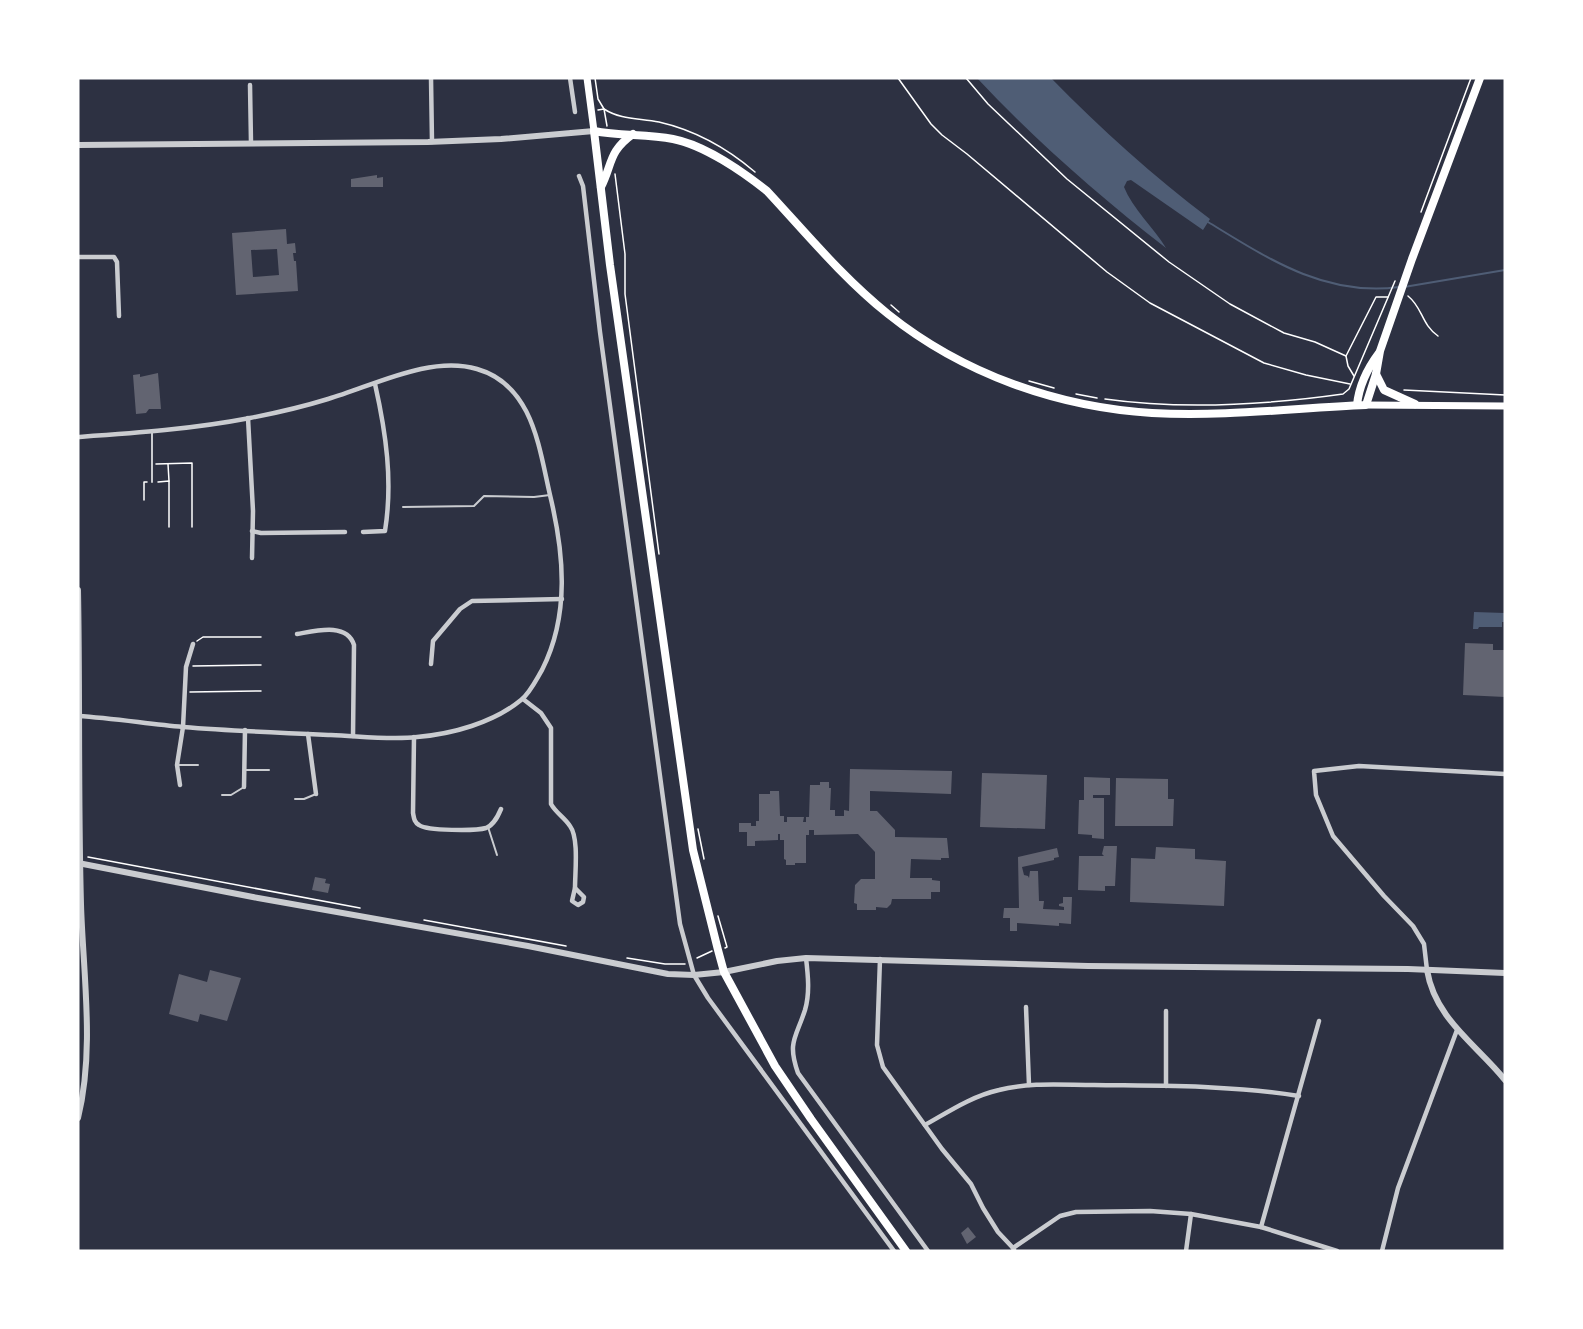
<svg xmlns="http://www.w3.org/2000/svg" width="1583" height="1329" viewBox="0 0 1583 1329" font-family="'Fira Sans',sans-serif">
<style>
.water{fill:#4f5d75}
.lines{fill:none;stroke-linecap:round;stroke-linejoin:round}
.stream{stroke:#4f5d75;stroke-width:2}
.building{fill:#626471;fill-rule:evenodd}
.path{stroke:#fff;stroke-width:1.5}
.service{stroke:#caccd0;stroke-width:2}
.minor{stroke:#caccd0;stroke-width:4.5}
.tertiary{stroke:#caccd0;stroke-width:6}
.secondary{stroke:#fff;stroke-width:7}
.primary{stroke:#fff;stroke-width:8}
</style>
<rect width="100%" height="100%" fill="#2d3142"/>
<g class="water">
<path d="M 977,78 L 1051,78 C 1101,129 1153,176 1210,219 L 1203,230 L 1131,180 L 1127,181 L 1124,187 C 1132,208 1154,228 1166,248 C 1099,196 1035,140 977,78 Z"/>
<polygon points="1474,612 1505,613 1505,622 1502,622 1502,627 1479,627 1478,629 1473,629"/>
</g>
<g class="lines">
<g class="stream">
<path d="M 1208,222 C 1267,258 1325,297 1399,287"/>
<polyline points="1404,287 1505,270"/>
</g>
</g>
<g class="building">
<polygon points="377,175 377,178 383,177 383,187 351,187 351,179"/>
<path d="M 286,229 L 287,244 L 295,243 L 296,253 L 293,253 L 294,261 L 296,261 L 298,291 L 236,295 L 232,233 ZM 277,249 L 279,275 L 253,277 L 251,250 Z"/>
<polygon points="158,373 161,409 149,409 146,413 136,414 133,375 140,374 140,377"/>
<polygon points="1465,643 1493,644 1493,650 1505,650 1505,697 1463,695"/>
<polygon points="850,769 952,771 951,794 870,791 870,811 877,811 895,830 895,837 947,838 949,858 941,858 941,860 911,859 910,878 932,878 932,880 940,881 940,892 931,892 931,899 892,899 891,904 887,908 876,907 876,910 857,910 857,904 854,903 855,885 861,879 875,879 875,852 858,834 814,835 814,830 809,830 809,835 806,835 806,863 795,863 795,865 786,865 786,860 784,859 784,840 780,840 780,834 778,834 778,840 755,841 755,846 747,846 747,832 739,832 739,823 751,823 751,826 756,826 756,821 759,821 759,794 770,794 770,791 779,791 780,816 784,816 784,822 787,822 787,817 804,817 803,822 806,822 806,817 809,817 810,785 820,785 820,782 829,782 829,788 831,788 830,810 835,810 835,816 844,816 844,810 849,811"/>
<polygon points="982,773 1047,775 1045,829 980,827"/>
<polygon points="1084,777 1110,778 1110,795 1093,795 1093,798 1104,798 1104,839 1092,838 1092,835 1078,834 1079,800 1084,800"/>
<polygon points="1116,778 1168,779 1168,799 1174,799 1173,826 1115,826"/>
<polygon points="1104,846 1117,846 1115,886 1105,886 1105,891 1078,890 1079,856 1104,856 1102,854"/>
<polygon points="1156,847 1195,849 1195,859 1226,861 1224,906 1130,902 1131,858 1155,859"/>
<polygon points="1057,848 1059,857 1054,858 1054,860 1022,867 1024,875 1028,876 1029,878 1030,871 1038,871 1039,901 1044,901 1043,909 1064,910 1064,907 1059,906 1059,904 1063,903 1063,897 1072,897 1071,924 1059,923 1059,926 1017,923 1017,931 1010,931 1010,918 1003,918 1004,908 1019,908 1018,857"/>
<polygon points="315,877 326,879 325,883 330,884 328,893 312,890"/>
<polygon points="210,970 241,978 227,1021 200,1014 198,1022 169,1014 179,974 207,982"/>
<polygon points="968,1227 976,1237 967,1244 961,1233"/>
</g>
<g class="lines">
<g class="path">
<polyline points="595,78 598,99 604,109 607,126"/>
<polyline points="898,78 931,124 942,135 967,154 1107,272 1150,303 1264,363 1306,375 1350,384"/>
<polyline points="966,78 988,104 1067,179 1169,262 1230,304 1284,333 1315,342 1346,356"/>
<path d="M 598,110 L 604,109 C 621,120 640,118 659,122 C 694,130 728,149 755,172"/>
<polyline points="615,174 625,254 625,294 659,554"/>
<polyline points="1421,212 1471,78"/>
<path d="M 1408,296 C 1423,308 1421,324 1438,336"/>
<polyline points="891,305 899,312"/>
<polyline points="1354,376 1348,366 1346,356 1376,297 1388,297"/>
<polyline points="1029,381 1054,388"/>
<polyline points="1404,390 1505,395"/>
<polyline points="1076,394 1097,398"/>
<path d="M 1105,399 C 1183,410 1265,405 1343,394 L 1349,389 L 1395,281"/>
<polyline points="156,464 192,463 192,527"/>
<polyline points="168,464 169,481"/>
<polyline points="158,482 169,481 169,527"/>
<polyline points="144,500 144,482 147,482"/>
<polyline points="197,641 203,637 261,637"/>
<polyline points="193,666 261,665"/>
<polyline points="190,692 261,691"/>
<polyline points="698,829 704,859"/>
<polyline points="88,857 360,908"/>
<polyline points="718,916 727,947 725,948"/>
<polyline points="424,920 566,946"/>
<polyline points="627,958 665,964 685,964"/>
<polyline points="697,958 712,951"/>
</g>
<g class="service">
<polyline points="152,431 152,482"/>
<polyline points="403,507 474,506 484,496 534,497 550,495"/>
<polyline points="177,765 198,765"/>
<polyline points="245,770 269,770"/>
<polyline points="222,795 231,795 244,787"/>
<polyline points="295,799 304,799 316,794"/>
<polyline points="488,827 497,855"/>
</g>
<g class="minor">
<polyline points="431,78 432,142"/>
<polyline points="570,78 575,112"/>
<polyline points="250,85 251,143"/>
<polyline points="579,176 583,186 600,332 680,924 694,975 708,998 894,1251"/>
<polyline points="78,257 114,257 117,262 119,316"/>
<polyline points="248,418 253,511 252,558"/>
<path d="M 78,437 C 135,433 193,429 250,418 C 276,413 302,407 328,399 C 373,386 430,355 477,369 C 533,385 539,448 550,495 C 564,553 570,615 542,670 C 536,680 530,693 521,700 C 493,723 452,734 417,737 C 389,740 359,736 331,735 C 282,733 232,731 183,727 C 148,724 113,718 78,716"/>
<polyline points="252,531 261,533 345,532"/>
<path d="M 363,532 L 385,531 C 393,481 386,433 375,384"/>
<path d="M 297,634 C 315,631 347,622 354,645 L 353,736"/>
<polyline points="431,664 433,641 460,609 472,601 562,599"/>
<path d="M 523,699 L 541,713 L 551,728 L 551,804 C 556,813 564,817 570,826 C 579,838 575,872 575,888"/>
<polyline points="308,734 316,794"/>
<path d="M 414,737 L 413,813 C 414,818 414,822 419,825 C 427,831 476,831 486,828 C 494,825 498,816 501,809"/>
<polyline points="180,785 177,765 183,727 186,667 193,644"/>
<polyline points="244,787 245,730"/>
<polygon points="575,888 584,897 583,902 578,905 572,901"/>
<path d="M 806,958 C 808,975 810,993 805,1010 C 796,1038 787,1042 798,1073 L 928,1251"/>
<polyline points="880,959 877,1045 883,1067 942,1149 971,1184 983,1208 998,1232 1014,1249"/>
<polyline points="1427,970 1424,944 1413,926 1384,896 1333,836 1316,795 1314,771 1359,766 1505,774"/>
<polyline points="1026,1007 1029,1085"/>
<polyline points="1166,1086 1166,1011"/>
<path d="M 925,1125 C 948,1112 972,1096 999,1090 C 1030,1082 1063,1085 1094,1085 C 1161,1086 1233,1085 1299,1096"/>
<polyline points="1261,1227 1319,1021"/>
<polyline points="1013,1248 1060,1216 1076,1212 1150,1211 1191,1214 1261,1227 1337,1251"/>
<polyline points="1186,1251 1191,1214"/>
<polyline points="1382,1251 1398,1188 1457,1030"/>
</g>
<g class="tertiary">
<polyline points="78,145 428,142 501,139 594,131"/>
<path d="M 78,590 C 80,695 78,799 81,904 C 83,974 95,1049 78,1118"/>
<polyline points="78,863 258,898 528,946 668,974 694,975 724,972 777,961 806,958 1088,966 1408,969 1505,973"/>
<path d="M 1427,970 C 1435,1019 1476,1044 1505,1080"/>
</g>
<g class="secondary">
<polyline points="587,78 594,131"/>
<polyline points="1366,405 1505,406"/>
</g>
<g class="primary">
<path d="M 601,187 C 613,163 608,152 633,134"/>
<polyline points="1376,374 1384,390 1415,404"/>
<path d="M 1357,405 C 1359,385 1367,369 1379,353"/>
<path d="M 906,1251 L 811,1119 L 775,1066 L 724,972 L 718,950 L 693,850 L 610,265 L 594,131 C 620,136 647,134 673,139 C 704,145 743,172 767,191 C 806,233 843,278 888,314 C 963,374 1057,407 1152,413 C 1223,417 1295,408 1366,405 L 1376,374 L 1380,351 L 1412,259 L 1480,78"/>
</g>
</g>
<rect width="1583" height="1329" fill="none" stroke="#ffffff" stroke-width="159"/>
</svg>
